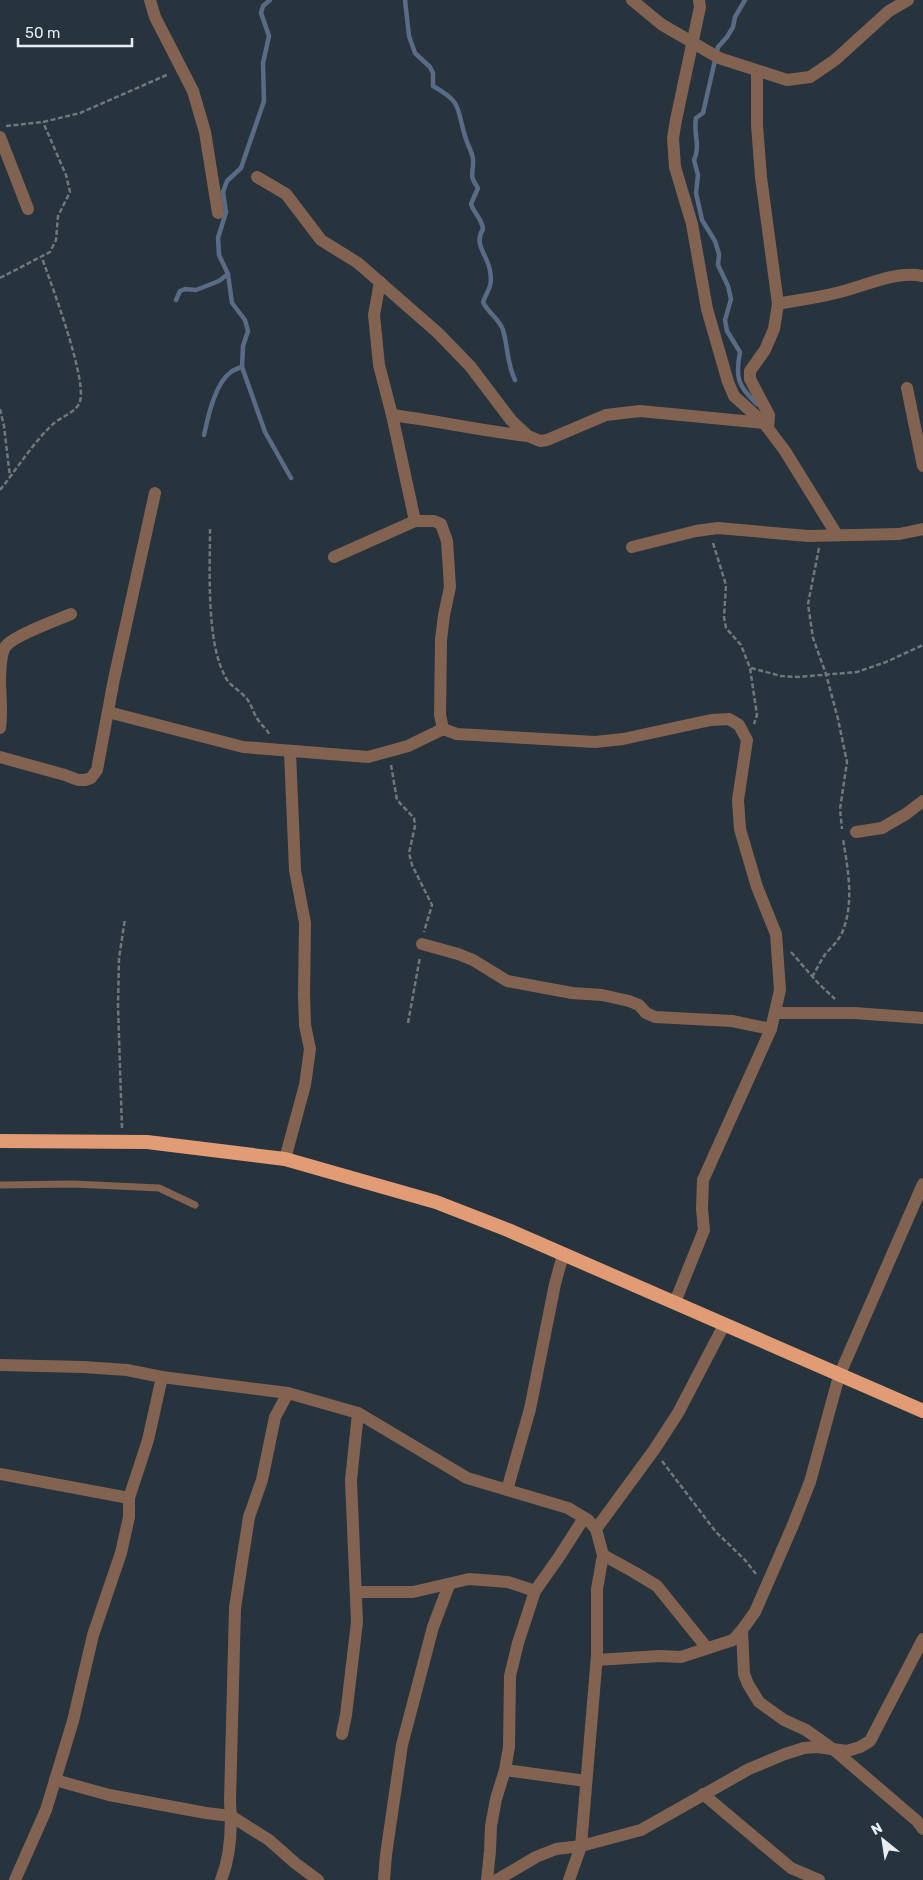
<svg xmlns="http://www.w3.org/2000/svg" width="923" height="1880" viewBox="0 0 923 1880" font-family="Rubik,sans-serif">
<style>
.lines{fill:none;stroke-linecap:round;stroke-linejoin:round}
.stream{stroke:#5a6b86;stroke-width:4.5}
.path{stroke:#6e7880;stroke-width:2.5;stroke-dasharray:5 2.5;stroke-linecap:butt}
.service{stroke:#826352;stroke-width:7}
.minor{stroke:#826352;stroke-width:12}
.trunk{stroke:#e29c75;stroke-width:14}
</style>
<rect width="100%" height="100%" fill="#27333d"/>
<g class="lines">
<g class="stream">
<polyline points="270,0 263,6 261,13 269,36 263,63 264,101 241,168 227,181 223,192 226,212 218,238 219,255 228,274 232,303 245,320 248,331 243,346 242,367 265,432 291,478"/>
<path d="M 405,0 L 409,36 L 415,53 L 430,67 L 433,73 L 433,86 C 463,103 456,107 465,136 C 467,144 472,151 473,159 C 474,174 468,174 478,188 L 471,204 C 474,213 482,219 483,229 C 473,245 488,255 490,271 C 493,286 488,289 483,302 C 488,313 499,318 503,330 C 508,347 507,364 515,380"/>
<path d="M 745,0 L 735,17 L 733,27 L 727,37 L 718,47 L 703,113 L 696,118 C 693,134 701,145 694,160 L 698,175 L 696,193 L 702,220 L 715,241 L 719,254 L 718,265 L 728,286 L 731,299 L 725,320 L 727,331 L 740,352 C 735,378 738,386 757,404"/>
<polyline points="176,300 180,291 185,289 196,290 219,281 228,274"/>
<path d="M 204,435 C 208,417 215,383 231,372 C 233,370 239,368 242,367"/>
</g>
<g class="path">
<polyline points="6,126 43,122 80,113 169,74"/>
<polyline points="0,278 50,252 56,240 58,216 70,192 66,175 43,122"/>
<polyline points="0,409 4,426 10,477"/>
<path d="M 0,490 C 17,469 32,444 52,425 C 60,417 73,414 79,404 C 90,385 50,281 42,258"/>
<path d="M 210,529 C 210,568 206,642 225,676 C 229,686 240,690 246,698 C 252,704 253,714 259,721 C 263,727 268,730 270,736"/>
<polyline points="713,543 726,585 724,617 726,628 741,645 750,668 757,715 754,724"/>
<polyline points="819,548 808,604 813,638 826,674 838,719 847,762 840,809 842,829"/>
<polyline points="751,668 781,676 797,677 857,672 886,662 923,645"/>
<polyline points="391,765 397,800 414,818 415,826 409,853 412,865 432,905 424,932"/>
<polyline points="791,952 818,983 835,999"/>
<path d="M 812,977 C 817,969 821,960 826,953 C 832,947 837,942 841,935 C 855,905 848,870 843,839"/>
<polyline points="408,1023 420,957"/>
<polyline points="122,1128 118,1006 119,958 125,919"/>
<polyline points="662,1461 716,1532 745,1560 756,1574"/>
</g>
<polyline class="service" points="0,1185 73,1184 159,1188 195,1205"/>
<g class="minor">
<polyline points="150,0 155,17 193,91 205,132 218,213"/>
<polyline points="632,0 661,24 719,58 787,80 810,77 835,60 889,11 908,0"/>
<polyline points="699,0 700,7 676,120 673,138 675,167 692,224 707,309 728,382 734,396 764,423 785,451 837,535"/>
<polyline points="757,71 757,125 761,177 778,304 774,329 765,350 750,371 750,379 769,415 768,428"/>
<polyline points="0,137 28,209"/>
<polyline points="257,177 286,194 321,240 358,263 438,333 470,366 511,420 528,436 540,441 547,440 606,415 640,411 764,423"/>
<polyline points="380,282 374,315 379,365 392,415 415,521"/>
<path d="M 778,304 C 797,300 817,298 836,293 C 864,287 894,270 923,276"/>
<polyline points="907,388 923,466"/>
<path d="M 392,415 C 438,421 483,431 528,436"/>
<polyline points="632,547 696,531 718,528 808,536 899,534 923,529"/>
<polyline points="334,557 415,521 434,521 441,524 447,541 450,587 444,615 441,640 440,715 443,729 457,734 595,742 623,739 711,720 729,719 739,725 747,740 738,800 740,829 757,887 776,934 780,990 771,1029 703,1180 702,1209 704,1230 675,1302"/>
<polyline points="108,712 243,747 368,757 408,746 443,729"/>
<path d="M 0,728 C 2,713 1,700 0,685 C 0,674 0,656 5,647 C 12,636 57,620 71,614"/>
<polyline points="0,757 65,775 78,780 85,780 91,778 97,770 114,679 155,493"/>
<polyline points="856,832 882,828 906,814 923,801"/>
<polyline points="422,944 458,954 473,960 507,981 572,993 602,995 629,1001 639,1005 646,1013 655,1017 732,1021 771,1029"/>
<polyline points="775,1013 854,1013 923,1018"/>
<polyline points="285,1159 305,1085 310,1049 305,1025 304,994 305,923 295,870 290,752"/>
<polyline points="0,1365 83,1367 127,1370 162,1377 288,1393 358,1413 467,1478 568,1508 588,1520 596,1529 603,1555 597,1589 597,1655 581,1846 569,1880"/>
<polyline points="0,1474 129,1498"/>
<polyline points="507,1490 530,1409 555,1284 563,1255"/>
<polyline points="596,1529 654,1450 678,1413 724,1325"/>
<polyline points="603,1555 634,1572 657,1586 707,1648"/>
<polyline points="357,1592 413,1592 469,1579 508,1582 535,1591"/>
<polyline points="742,1630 744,1674 748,1684 759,1702 784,1720 806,1730 834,1750 917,1821 923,1829"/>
<polyline points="597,1660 659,1656 681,1657 733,1640 742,1630 755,1612 793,1525 810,1482 839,1376 923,1184"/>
<polyline points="342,1734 346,1715 357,1622 351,1480 358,1413"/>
<polyline points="505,1770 586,1781"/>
<polyline points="55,1780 109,1795 206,1813 231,1816 269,1840 295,1863 318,1880"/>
<polyline points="703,1794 791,1868 819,1880"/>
<polyline points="15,1880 46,1810 73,1721 93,1635 121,1553 129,1517 129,1498 148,1440 162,1377"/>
<path d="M 221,1880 C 231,1855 232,1827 230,1801 L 235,1608 L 242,1562 L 249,1517 L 262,1480 L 275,1417 L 288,1393"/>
<polyline points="384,1880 386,1855 402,1745 433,1627 449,1585"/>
<polyline points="487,1880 490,1851 491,1826 496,1799 505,1770 509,1747 510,1676 518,1643 535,1591 559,1557 584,1518"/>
<polyline points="497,1880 536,1857 556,1849 581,1846 641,1830 749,1769 785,1754 804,1748 817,1747 847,1751 860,1747 870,1741 923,1639"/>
</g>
<polyline class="trunk" points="0,1141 147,1142 285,1159 436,1202 508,1230 923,1411"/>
</g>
<g transform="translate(883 1840) rotate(330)" stroke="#27333d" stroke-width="4" paint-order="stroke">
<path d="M0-4L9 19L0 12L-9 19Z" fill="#e6edf3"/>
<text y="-8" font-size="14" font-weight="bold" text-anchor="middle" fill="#e6edf3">N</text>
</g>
<path d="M18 38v8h114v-8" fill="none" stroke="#e6edf3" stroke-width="2.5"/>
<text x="25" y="38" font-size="15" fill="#e6edf3" stroke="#27333d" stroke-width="4" paint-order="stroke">50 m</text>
</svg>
